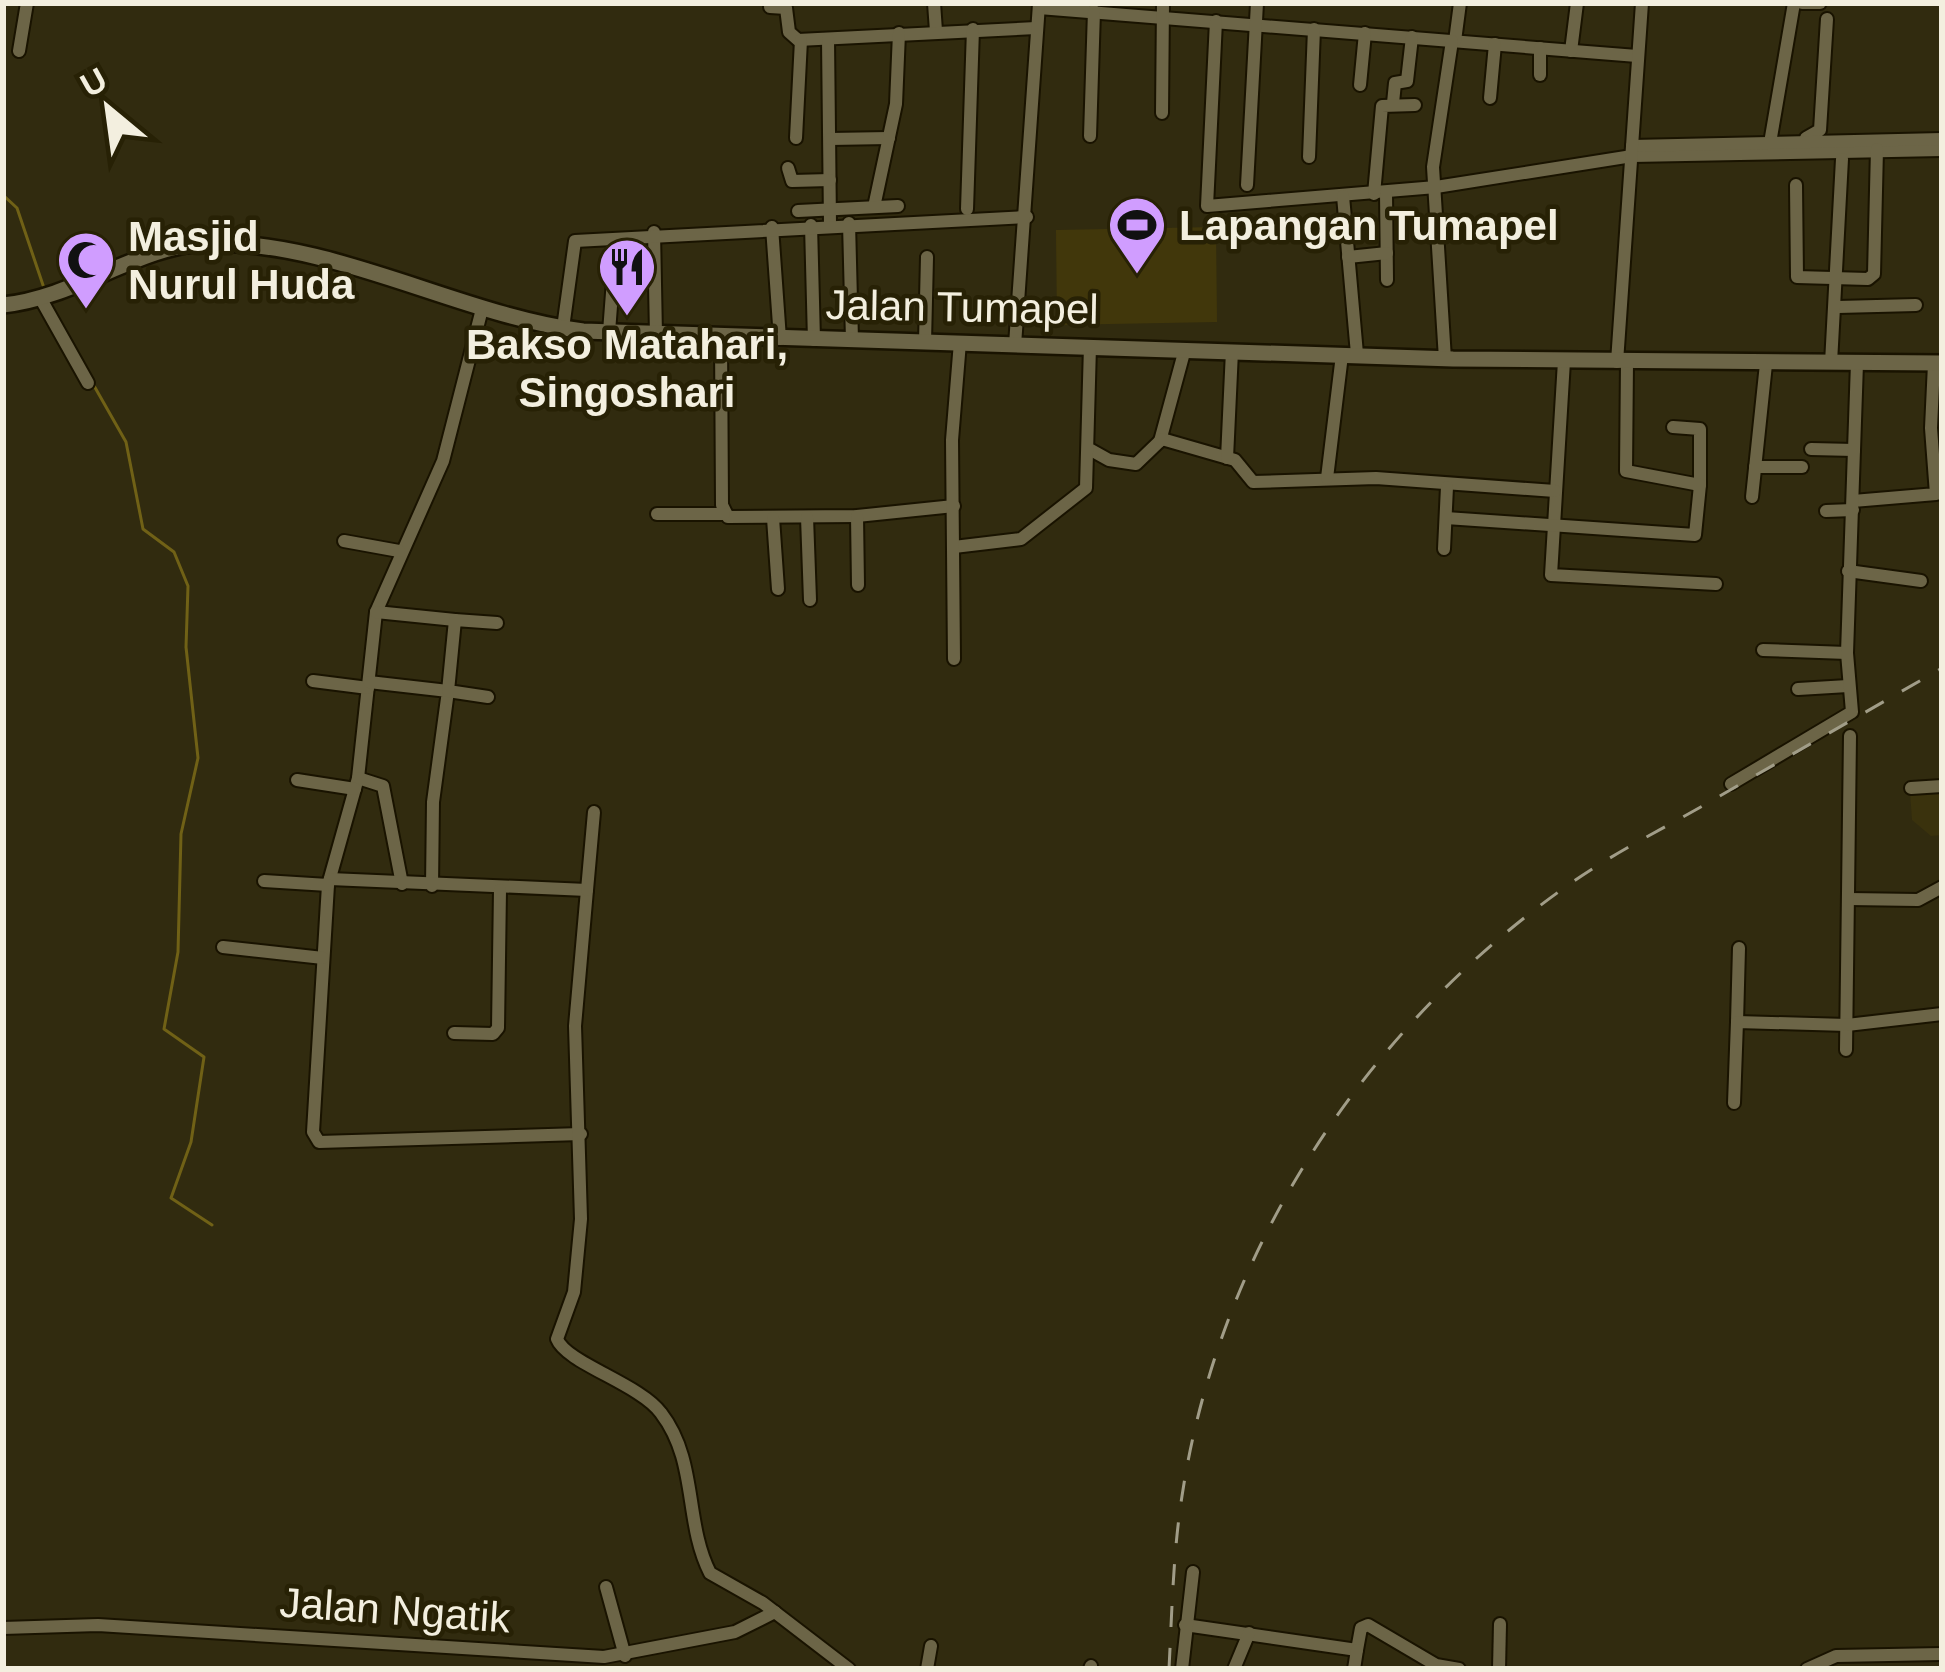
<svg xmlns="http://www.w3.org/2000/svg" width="1945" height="1672" viewBox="0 0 1945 1672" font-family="Arial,sans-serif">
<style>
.built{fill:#3a320d}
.green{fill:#41370b}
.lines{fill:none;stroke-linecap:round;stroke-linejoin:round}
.stream{stroke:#706116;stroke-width:3}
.minor-casing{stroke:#191300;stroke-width:16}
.tertiary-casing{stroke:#191300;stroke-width:20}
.minor{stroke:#6c6547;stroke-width:12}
.tertiary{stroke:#6c6547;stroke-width:15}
.rail{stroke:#a19d88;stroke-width:3;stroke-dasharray:21 21;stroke-linecap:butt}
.labels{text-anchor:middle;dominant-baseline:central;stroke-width:9;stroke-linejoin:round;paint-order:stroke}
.poi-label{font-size:42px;font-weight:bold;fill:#f3efdf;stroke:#272105;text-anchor:start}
.street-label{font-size:42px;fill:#f3efdf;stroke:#272105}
</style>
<rect width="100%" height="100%" fill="#312b0f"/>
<polygon class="built" points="1942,790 1942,835 1931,836 1912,820 1910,792"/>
<polygon class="green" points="1216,227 1217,322 1057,325 1056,230"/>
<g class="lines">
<g class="stream">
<polyline points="3,195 17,208 45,291"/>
<polyline points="93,384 126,442 143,529 174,552 188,586 186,647 198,758 181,834 178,952 164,1029 204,1057 191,1142 171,1198 212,1225"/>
</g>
<g class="minor-casing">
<g id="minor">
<polyline points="934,3 936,31"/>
<polyline points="1802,3 1820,3"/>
<polyline points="770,7 786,8 789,32 798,40 1036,28"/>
<polyline points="1039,8 1637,56"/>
<polyline points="1216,21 1207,206 1436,187 1632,156 1942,150"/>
<polyline points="828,39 830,224"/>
<polyline points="1455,41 1460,3"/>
<polyline points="19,51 27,3"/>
<polyline points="1571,51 1577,3"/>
<polyline points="1540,75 1540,48"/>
<polyline points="1360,85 1365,33"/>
<polyline points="1490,98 1495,44"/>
<polyline points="1393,103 1395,83 1407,81 1412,37"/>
<polyline points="1162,113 1163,3"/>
<polyline points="1090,136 1094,11"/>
<polyline points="796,138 801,40"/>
<polyline points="1806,138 1820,130 1827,19"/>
<polyline points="830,139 889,138"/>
<polyline points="1770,143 1794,3"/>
<polyline points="1632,146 1942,139"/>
<polyline points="1309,157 1314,29"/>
<polyline points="788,168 792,181 830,180"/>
<polyline points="1247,185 1257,3"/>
<polyline points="1796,185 1797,277 1868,279 1874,274 1877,149"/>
<polyline points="1386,193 1387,280"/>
<polyline points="1374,194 1382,106 1415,105"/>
<polyline points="1343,196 1357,354"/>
<polyline points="874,207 896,104 899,33"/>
<polyline points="967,209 973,29"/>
<polyline points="798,211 898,206"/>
<polyline points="849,223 852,340"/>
<polyline points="811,225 814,340"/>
<polyline points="772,227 780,339"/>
<polyline points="654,232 656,335"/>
<polyline points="1348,257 1387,253"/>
<polyline points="42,301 88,383"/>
<polyline points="1838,307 1916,305"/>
<polyline points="482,309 443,461 376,612 358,778 328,885 313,1132 319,1142 581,1134"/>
<polyline points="563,328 575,241 1027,217"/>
<polyline points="609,332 614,267"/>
<polyline points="721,338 722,505 728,517 857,516 954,506"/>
<polyline points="925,342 927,257"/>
<polyline points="1015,345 1039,4"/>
<polyline points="1445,359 1433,167 1452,41"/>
<polyline points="1564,361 1551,575 1716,584"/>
<polyline points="1617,362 1642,3"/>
<polyline points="1831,363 1842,159"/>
<polyline points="1673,427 1700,429 1700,485"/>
<polyline points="1160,441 1185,349"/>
<polyline points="1811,449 1854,450"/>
<polyline points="1091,450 1109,460 1136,464 1162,439 1235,460 1253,482 1376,478 1555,491"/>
<polyline points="1227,458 1232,351"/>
<polyline points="1755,467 1802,467"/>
<polyline points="1327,478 1342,355"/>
<polyline points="1752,497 1766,364"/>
<polyline points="1853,501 1936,494 1931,428 1934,364"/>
<polyline points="1826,511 1853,510"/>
<polyline points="657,514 724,514"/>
<polyline points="857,516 858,585"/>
<polyline points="807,517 810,600"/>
<polyline points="773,518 778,589"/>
<polyline points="1446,518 1695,535 1700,485 1626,471 1627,362"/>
<polyline points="344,541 399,551"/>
<polyline points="954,547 1021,539 1086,488 1090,346"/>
<polyline points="1444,549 1447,487"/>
<polyline points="1848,571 1921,581"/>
<polyline points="376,612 455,620"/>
<polyline points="1763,650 1847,653"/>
<polyline points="954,659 952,440 960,342"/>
<polyline points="313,681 368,688"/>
<polyline points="369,682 448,691 433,802 432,886"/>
<polyline points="1798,689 1848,686"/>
<polyline points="488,697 448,691 455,620 497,623"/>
<polyline points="358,778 383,786 402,884"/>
<polyline points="297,780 355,789"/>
<polyline points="1731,784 1852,712 1847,653 1857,363"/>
<polyline points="1911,788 1942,786"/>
<path d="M 330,879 L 587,890 L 575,1026 L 581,1219 L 574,1292 L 557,1339 C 566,1363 640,1384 661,1413 C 698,1461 684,1522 710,1573 L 763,1603 L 849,1669"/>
<polyline points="264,881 328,885"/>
<polyline points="587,890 594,812"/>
<polyline points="1849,899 1918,900 1942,887"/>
<polyline points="223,947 323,958"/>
<polyline points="1737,1022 1739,948"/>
<polyline points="454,1033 493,1034 498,1028 500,890"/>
<polyline points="1846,1050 1850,736"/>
<polyline points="1734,1103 1737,1022 1847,1025 1942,1014"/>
<polyline points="606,1587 625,1656"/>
<polyline points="1185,1625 1357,1650 1361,1628 1368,1625 1436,1665 1459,1669"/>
<polyline points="3,1628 98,1625 604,1657 735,1632 775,1612"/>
<polyline points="927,1669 931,1646"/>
<polyline points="1090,1669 1091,1666"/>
<polyline points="1182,1669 1193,1572"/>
<polyline points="1234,1669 1249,1633"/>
<polyline points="1354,1669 1357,1650"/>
<polyline points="1499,1669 1500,1624"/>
<polyline points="1807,1669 1836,1656 1942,1654"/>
</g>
</g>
<g class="tertiary-casing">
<path id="tertiary" d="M 3,305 C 74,298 141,245 205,243 C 335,240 456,314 583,331 L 1453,359 L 1942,363"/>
</g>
<use href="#minor" class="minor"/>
<use href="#tertiary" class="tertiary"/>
<path class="rail" d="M 1169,1669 C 1172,1611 1173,1554 1182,1496 C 1219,1251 1363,1031 1564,888 C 1611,854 1663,829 1713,800 C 1789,756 1866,712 1942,668"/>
</g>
<defs>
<g id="stadium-pin" transform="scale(3)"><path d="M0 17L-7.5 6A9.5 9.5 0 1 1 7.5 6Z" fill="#d09dff" stroke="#272105"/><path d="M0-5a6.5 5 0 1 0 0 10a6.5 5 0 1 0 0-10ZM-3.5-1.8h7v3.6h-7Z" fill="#111"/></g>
<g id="mosque-pin" transform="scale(3)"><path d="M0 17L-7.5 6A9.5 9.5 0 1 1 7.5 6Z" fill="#d09dff" stroke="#272105"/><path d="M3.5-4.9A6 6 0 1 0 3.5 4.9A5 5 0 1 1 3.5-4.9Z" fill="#111"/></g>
<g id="restaurant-pin" transform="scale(3)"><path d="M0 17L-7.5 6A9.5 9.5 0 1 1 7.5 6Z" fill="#d09dff" stroke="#272105"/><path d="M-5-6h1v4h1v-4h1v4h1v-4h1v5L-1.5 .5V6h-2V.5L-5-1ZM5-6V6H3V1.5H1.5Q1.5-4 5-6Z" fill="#111"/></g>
</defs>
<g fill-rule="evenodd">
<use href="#stadium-pin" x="1137" y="225"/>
<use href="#mosque-pin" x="86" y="260"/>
<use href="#restaurant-pin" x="627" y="267"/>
</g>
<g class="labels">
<g class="poi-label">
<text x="1179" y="225">Lapangan Tumapel</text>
<text x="128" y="236">Masjid<tspan x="128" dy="48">Nurul Huda</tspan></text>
<text x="627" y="344" text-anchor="middle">Bakso Matahari,<tspan x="627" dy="48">Singoshari</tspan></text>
</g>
<g class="street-label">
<text transform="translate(962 307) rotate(1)">Jalan Tumapel</text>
<text transform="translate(395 1610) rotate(4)">Jalan Ngatik</text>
</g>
</g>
<rect width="1945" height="1672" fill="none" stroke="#f3efdf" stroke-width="12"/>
<g transform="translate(108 108) rotate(331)" stroke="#272105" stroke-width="9" paint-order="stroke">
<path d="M0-9L21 45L0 30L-21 45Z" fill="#f3efdf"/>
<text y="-18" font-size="33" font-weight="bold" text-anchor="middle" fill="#f3efdf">U</text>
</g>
</svg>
